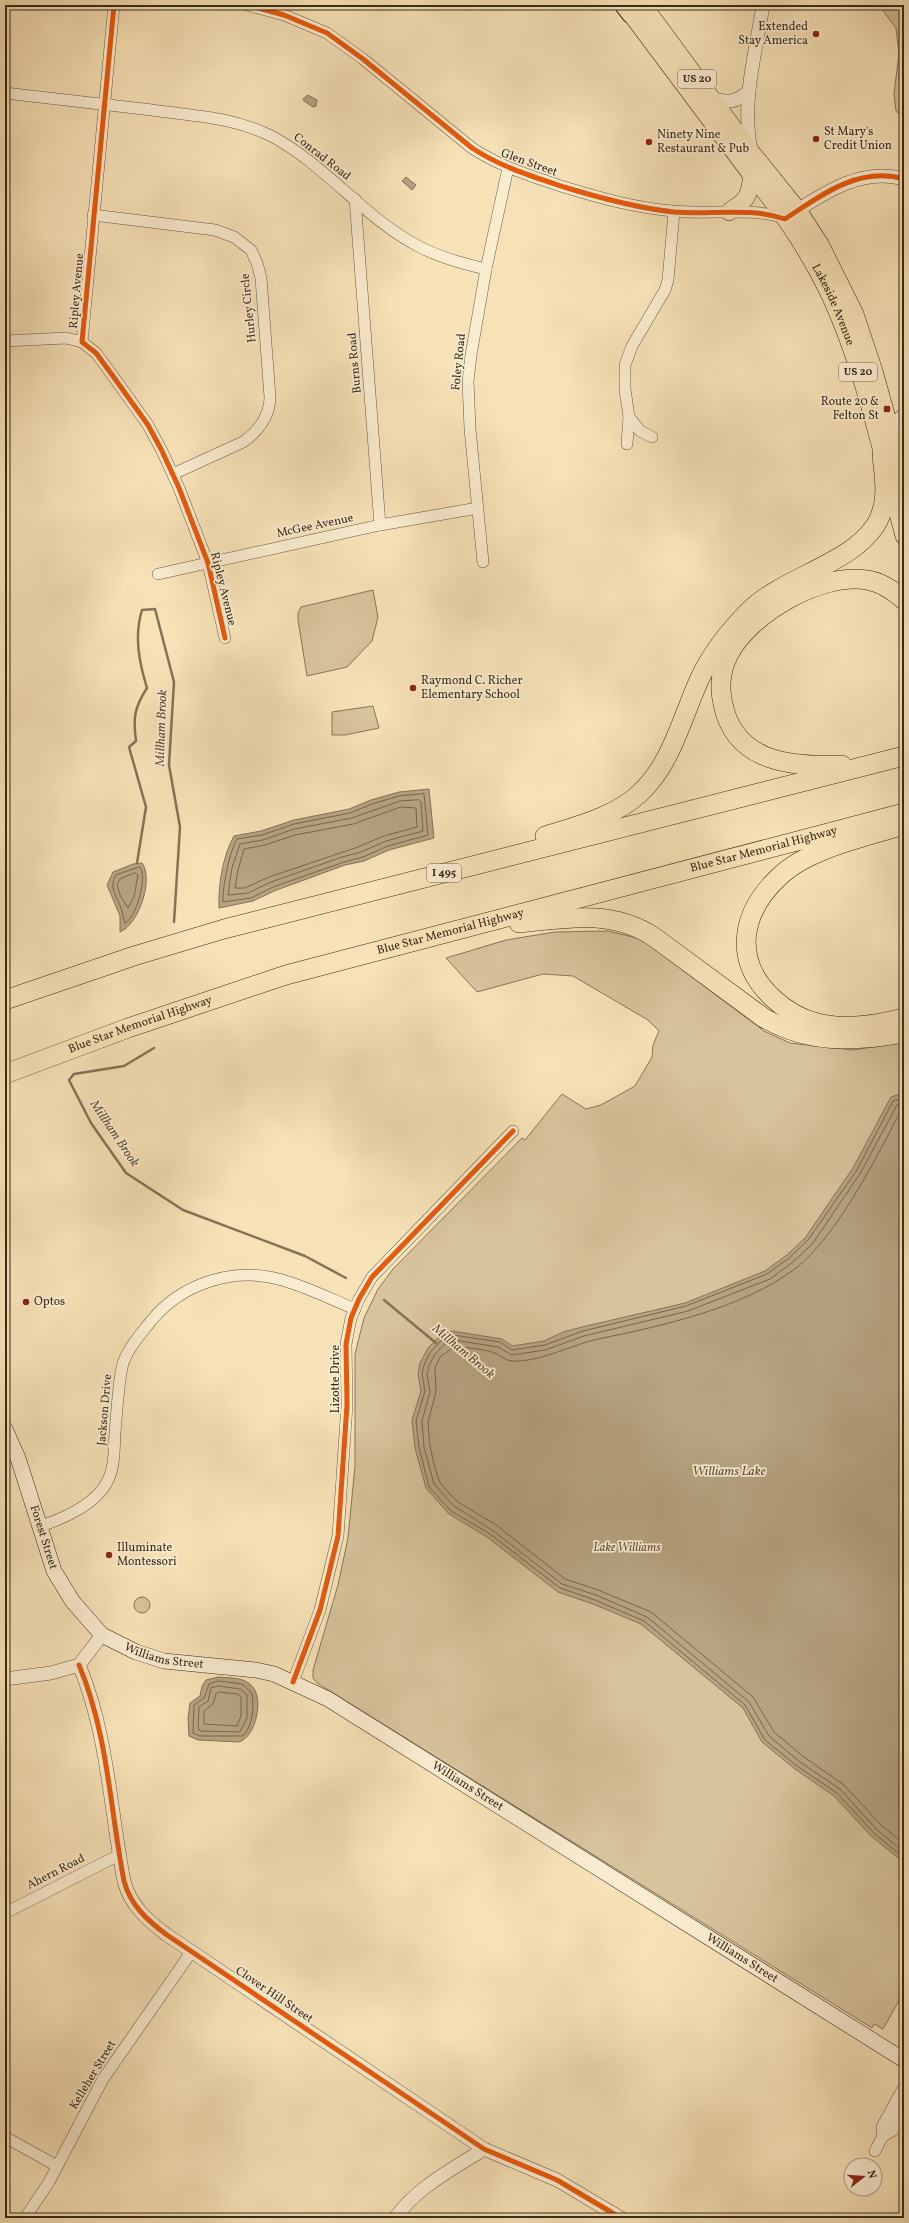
<svg xmlns="http://www.w3.org/2000/svg" width="909" height="2223" viewBox="0 0 909 2223" font-family="Vollkorn,serif">
<style>
.green{fill:#d7c39c;stroke:#88765a}
.water{fill:#b6a381;stroke:#847357}
.lines{fill:none;stroke-linecap:round;stroke-linejoin:round}
.shore{stroke:#78664c;stroke-width:1}
.stream{stroke:#847357;stroke-width:2.5}
.minor-casing{stroke:#685840;stroke-width:12}
.tertiary-casing{stroke:#685840;stroke-width:14}
.secondary-casing{stroke:#392a18;stroke-width:16}
.primary-casing{stroke:#392a18;stroke-width:18}
.trunk-casing{stroke:#392a18;stroke-width:20}
.motorway-casing{stroke:#392a18;stroke-width:20}
.minor{stroke:#faecd0;stroke-width:11}
.tertiary{stroke:#faecd0;stroke-width:13}
.secondary{stroke:#faecd0;stroke-width:15}
.primary{stroke:#f7e2b7;stroke-width:17}
.trunk{stroke:#f7e2b7;stroke-width:18}
.motorway{stroke:#f7e2b7;stroke-width:19}
.cycleway-casing{stroke:#faecd0;stroke-width:8}
.cycleway{stroke:#e8590c;stroke-width:5}
.poi-dot{fill:#8f2418;stroke:#faecd0;stroke-width:1.5}
.labels{text-anchor:middle;dominant-baseline:central;stroke-width:3.5;stroke-linejoin:round;paint-order:stroke}
.shield{fill:#faecd0;stroke:#73644f;stroke-width:1}
.shield-label{font-size:11px;font-weight:bold;fill:#392a18}
.poi-label{font-size:12px;fill:#392a18;stroke:#faecd0;text-anchor:start}
.street-label{font-size:12px;fill:#392a18;stroke:#faecd0}
.park-label{font-size:12px;font-style:italic;fill:#605039;stroke:#faecd0}
.water-label{font-size:13px;font-style:italic;fill:#5e4e38;stroke:#faecd0}
</style>
<rect width="100%" height="100%" fill="#f7e2b7"/>
<filter id="stains"><feTurbulence type="fractalNoise" baseFrequency=".005" numOctaves="4"/><feColorMatrix values="0 0 0 0 .2 0 0 0 0 .09 0 0 0 0 .02 0 0 0 .5 -.17"/></filter>
<radialGradient id="worn" r=".72"><stop offset=".6" stop-color="#630" stop-opacity="0"/><stop offset="1" stop-color="#630" stop-opacity=".3"/></radialGradient>
<g class="green">
<polygon points="879,5 895,5 904,13 904,118 896,111 894,94 899,53 896,28"/>
<polygon points="373,590 378,617 372,641 347,667 307,676 298,620 298,613 301,607"/>
<polygon points="373,706 379,728 345,735 332,735 332,712"/>
<polygon points="608,931 641,939 764,1031 790,1043 853,1050 904,1042 904,1992 883,2029 874,2024 872,2028 317,1683 313,1678 313,1670 338,1585 348,1538 355,1466 355,1354 364,1318 378,1289 393,1269 522,1138 525,1140 562,1094 586,1109 601,1105 635,1086 652,1057 653,1045 659,1031 648,1020 573,976 543,974 477,992 446,958 506,940 555,932"/>
<circle cx="142" cy="1605" r="8"/>
</g>
<g class="water">
<polygon points="308,95 317,100 316,106 313,107 304,101 303,99"/>
<polygon points="406,177 416,185 412,190 402,181"/>
<path d="M 429,789 L 434,838 L 389,850 L 364,861 L 345,865 L 274,891 L 253,901 L 219,908 C 218,885 223,855 234,836 L 261,831 L 294,820 L 349,809 L 371,800 L 399,792 Z"/>
<path d="M 142,863 C 154,879 139,924 120,932 L 120,916 L 107,885 L 113,872 L 133,864 Z"/>
<polygon points="904,1093 904,1868 901,1860 871,1836 834,1796 795,1769 762,1742 743,1708 641,1624 593,1604 558,1592 487,1537 449,1514 426,1488 415,1448 412,1420 421,1391 418,1374 420,1363 428,1348 440,1336 452,1331 502,1339 512,1346 544,1341 563,1332 582,1327 685,1303 765,1271 787,1255 805,1238 853,1168 891,1097"/>
<path d="M 218,1677 C 229,1678 243,1677 251,1685 C 265,1697 256,1737 239,1742 L 198,1740 L 189,1736 L 188,1718 L 190,1703 L 200,1696 L 202,1686 L 206,1680 Z"/>
</g>
<g class="lines">
<g class="shore">
<path d="M 424,794 L 428,835 L 388,846 L 363,857 L 344,862 L 273,887 L 251,898 L 223,902 C 222,888 230,850 237,839 L 262,835 L 294,824 L 350,813 L 372,804 L 399,796 Z"/>
<polygon points="419,800 421,802 423,831 386,841 361,852 342,857 271,882 248,893 228,895 232,868 240,844 263,840 294,829 352,818 400,801"/>
<polygon points="401,807 416,808 417,827 384,836 358,847 269,877 245,888 235,888 238,870 244,849 265,845 295,835 353,824"/>
<path d="M 140,867 C 148,877 136,918 125,923 C 123,919 123,913 121,908 C 117,895 108,889 116,875 Z"/>
<polygon points="135,873 138,875 134,897 128,908 120,895 117,885 120,879"/>
<polyline points="904,1098 893,1101 857,1170 808,1240 789,1258 767,1274 686,1306 583,1331 545,1345 512,1350 500,1342 453,1335 443,1339 431,1351 424,1365 422,1374 425,1391 416,1421 419,1447 429,1487 451,1511 490,1534 560,1588 595,1600 644,1621 745,1705 765,1740 797,1766 837,1793 874,1833 904,1858"/>
<polyline points="904,1103 897,1105 861,1172 813,1243 793,1262 770,1279 688,1311 584,1336 545,1350 512,1355 498,1347 454,1340 446,1343 435,1354 429,1366 427,1375 430,1392 422,1421 424,1447 434,1484 454,1506 492,1530 562,1584 596,1595 647,1617 749,1702 769,1736 800,1762 840,1789 877,1830 904,1852"/>
<path d="M 904,1109 L 901,1110 C 877,1157 837,1236 796,1268 C 744,1308 662,1326 598,1339 C 571,1345 538,1363 511,1361 C 504,1360 501,1355 495,1353 C 483,1349 466,1347 454,1347 L 440,1357 L 435,1368 L 436,1392 L 428,1422 L 430,1446 L 434,1464 L 439,1481 L 447,1491 L 458,1502 L 496,1525 L 565,1579 L 598,1590 L 651,1612 L 753,1697 L 774,1732 L 804,1757 L 844,1785 L 881,1825 L 904,1844"/>
<path d="M 219,1681 L 242,1684 L 252,1693 C 254,1708 253,1725 243,1736 L 200,1736 L 193,1733 L 194,1705 L 204,1698 L 209,1684 Z"/>
<polygon points="219,1686 240,1689 247,1695 247,1718 240,1732 201,1731 198,1729 199,1707 208,1701 211,1688"/>
<polygon points="219,1692 238,1694 241,1697 241,1716 237,1726 204,1724 204,1711 213,1704 216,1694"/>
</g>
<g class="stream">
<path d="M 137,863 L 146,807 L 129,747 L 136,741 C 133,718 134,708 147,688 C 139,662 134,636 142,610 L 155,609 L 174,682 L 169,765 L 180,827 L 174,922"/>
<polyline points="154,1048 124,1066 74,1074 69,1080 91,1123 126,1173 183,1210 305,1256 346,1278"/>
<polyline points="384,1300 436,1343"/>
</g>
<g class="minor-casing">
<g id="minor">
<polyline points="114,5 82,342 96,353 110,372 148,425 162,451 179,488 208,563 225,638"/>
<path d="M 247,5 L 284,15 L 327,33 L 363,59 L 472,148 C 501,167 531,176 564,187 C 600,198 636,208 673,211 C 711,215 749,207 785,218"/>
<path d="M 5,93 C 54,99 103,104 152,110 C 194,116 235,117 273,137 C 327,166 365,219 420,247 C 441,258 464,264 486,269"/>
<polyline points="355,199 380,525"/>
<path d="M 93,215 L 215,230 L 234,237 L 251,250 L 257,263 L 261,278 L 270,397 C 270,416 258,432 243,442 L 173,474"/>
<polyline points="5,341 66,338 82,342"/>
<polyline points="629,417 640,431 652,437"/>
<polyline points="627,444 629,417 625,389 625,365 632,346 665,290 668,280 674,212"/>
<polyline points="483,562 470,429 468,381 471,355 486,269 508,168"/>
<polyline points="158,574 380,525 478,508"/>
<path d="M 40,1526 C 63,1519 97,1504 108,1480 C 115,1466 114,1448 115,1433 C 117,1410 118,1388 122,1367 C 126,1350 141,1334 151,1321 C 182,1283 235,1266 282,1280 C 307,1287 331,1299 355,1309"/>
<polyline points="293,1682 320,1610 338,1536 347,1405 346,1344 351,1318 359,1299 372,1277 513,1131"/>
<polyline points="5,1913 119,1855"/>
<polyline points="883,2136 882,2127 904,2087"/>
<polyline points="5,2137 57,2166"/>
<polyline points="875,2151 883,2136 892,2131 904,2109"/>
<polyline points="25,2218 49,2182 103,2079 192,1951"/>
</g>
</g>
<g class="tertiary-casing">
<g id="tertiary">
<path d="M 711,98 C 728,103 736,103 749,91"/>
<path d="M 751,150 C 741,102 756,52 763,5"/>
<path d="M 790,215 C 824,193 861,167 904,179"/>
<polyline points="892,437 896,423 904,414"/>
<path d="M 79,1665 C 108,1734 110,1809 124,1881 C 130,1905 148,1921 167,1935 L 484,2149 L 557,2180 L 621,2218"/>
<polyline points="5,1679 51,1673 79,1665 102,1635"/>
<path d="M 395,2218 C 417,2187 453,2169 484,2149"/>
</g>
</g>
<g class="secondary-casing">
<g id="secondary">
<path id="s1" d="M 5,1429 L 18,1458 L 54,1571 L 73,1602 L 102,1635 L 136,1652 L 164,1661 L 256,1670 L 274,1674 L 328,1699 L 904,2060"/>
</g>
</g>
<g class="primary-casing">
<g id="primary">
<polyline points="643,5 752,153 798,210 820,244 855,314 874,371 904,479"/>
<path id="s2" d="M 631,14 L 750,173 C 781,210 809,251 830,295 C 865,371 882,456 904,536"/>
<path d="M 729,212 C 733,208 740,205 744,200 C 749,195 753,180 750,173"/>
</g>
</g>
<g class="trunk-casing">
<polyline id="trunk" points="624,5 631,14"/>
</g>
<g class="motorway-casing">
<g id="motorway">
<polyline points="898,456 904,467"/>
<path d="M 842,765 C 792,767 735,763 723,704 C 719,687 721,669 729,654 C 750,613 822,572 867,580 C 881,582 894,591 904,600"/>
<path d="M 900,826 C 863,838 808,849 780,876 C 740,913 732,962 775,1000 C 786,1010 802,1019 817,1023 C 844,1030 877,1025 904,1018"/>
<path d="M 545,836 C 576,826 614,817 639,794 C 672,764 682,717 700,678 C 712,652 730,630 750,610 C 784,577 850,564 875,526 C 889,505 885,480 882,456"/>
<path d="M 519,923 C 567,918 612,909 654,937 L 764,1018 C 809,1044 854,1042 904,1033"/>
<polyline points="5,1000 134,956 224,929 904,756"/>
<path id="s3" d="M 5,1074 L 128,1028 L 286,975 L 904,813"/>
</g>
</g>
<use href="#minor" class="minor"/>
<use href="#tertiary" class="tertiary"/>
<use href="#secondary" class="secondary"/>
<use href="#primary" class="primary"/>
<use href="#trunk" class="trunk"/>
<use href="#motorway" class="motorway"/>
<g class="cycleway-casing">
<g id="cycleway">
<polyline points="114,5 82,342 96,353 110,372 148,425 162,451 179,488 208,563 225,638"/>
<path d="M 247,5 L 284,15 L 327,33 L 363,59 L 472,148 C 501,167 531,176 564,187 C 600,198 636,208 674,212 C 711,215 749,207 785,219 C 821,195 859,166 904,179"/>
<path d="M 79,1665 C 108,1734 110,1809 124,1881 C 130,1905 148,1921 167,1935 L 484,2149 L 557,2180 L 621,2218"/>
<polyline points="293,1682 320,1610 338,1536 347,1405 346,1344 351,1318 359,1299 372,1277 513,1131"/>
</g>
</g>
<use href="#cycleway" class="cycleway"/>
</g>
<g class="poi-dot">
<circle cx="816" cy="34" r="4"/>
<circle cx="816" cy="139" r="4"/>
<circle cx="649" cy="142" r="4"/>
<rect x="883" y="405" width="8" height="8" rx="2"/>
<circle cx="413" cy="688" r="4"/>
<circle cx="26" cy="1302" r="4"/>
<circle cx="109" cy="1555" r="4"/>
</g>
<g class="labels">
<g class="shield">
<rect x="678" y="70" width="38" height="18" rx="3"/>
<rect x="839" y="363" width="38" height="18" rx="3"/>
<rect x="427" y="864" width="34" height="18" rx="3"/>
</g>
<g class="shield-label">
<text x="697" y="79">US 20</text>
<text x="858" y="372">US 20</text>
<text x="444" y="873">I 495</text>
</g>
<g class="poi-label">
<text x="808" y="27" text-anchor="end">Extended<tspan x="808" dy="14">Stay America</tspan></text>
<text x="824" y="132">St Mary's<tspan x="824" dy="14">Credit Union</tspan></text>
<text x="657" y="135">Ninety Nine<tspan x="657" dy="14">Restaurant &amp; Pub</tspan></text>
<text x="879" y="402" text-anchor="end">Route 20 &amp;<tspan x="879" dy="14">Felton St</tspan></text>
<text x="421" y="681">Raymond C. Richer<tspan x="421" dy="14">Elementary School</tspan></text>
<text x="34" y="1302">Optos</text>
<text x="117" y="1548">Illuminate<tspan x="117" dy="14">Montessori</tspan></text>
</g>
<g class="street-label">
<text transform="translate(322 157) rotate(38)">Conrad Road</text>
<text transform="translate(529 163) rotate(20)">Glen Street</text>
<text transform="translate(77 291) rotate(-85)">Ripley Avenue</text>
<text stroke="none"><textPath href="#s2" startOffset="355">Lakeside Avenue</textPath></text>
<text transform="translate(249 308) rotate(-96)">Hurley Circle</text>
<text transform="translate(459 362) rotate(-84)">Foley Road</text>
<text transform="translate(355 363) rotate(-95)">Burns Road</text>
<text transform="translate(315 526) rotate(-12)">McGee Avenue</text>
<text transform="translate(223 589) rotate(76)">Ripley Avenue</text>
<text stroke="none"><textPath href="#s3" startOffset="792">Blue Star Memorial Highway</textPath></text>
<text stroke="none"><textPath href="#s3" startOffset="468">Blue Star Memorial Highway</textPath></text>
<text stroke="none"><textPath href="#s3" startOffset="144">Blue Star Memorial Highway</textPath></text>
<text transform="translate(336 1379) rotate(-90)">Lizotte Drive</text>
<text transform="translate(105 1410) rotate(-85)">Jackson Drive</text>
<text stroke="none"><textPath href="#s1" startOffset="115">Forest Street</textPath></text>
<text stroke="none"><textPath href="#s1" startOffset="297">Williams Street</textPath></text>
<text stroke="none"><textPath href="#s1" startOffset="633">Williams Street</textPath></text>
<text transform="translate(56 1872) rotate(-27)">Ahern Road</text>
<text stroke="none"><textPath href="#s1" startOffset="957">Williams Street</textPath></text>
<text transform="translate(274 1995) rotate(34)">Clover Hill Street</text>
<text transform="translate(93 2075) rotate(-59)">Kelleher Street</text>
</g>
<g class="park-label">
<text x="627" y="1548">Lake Williams</text>
</g>
<g class="water-label">
<text transform="translate(162 728) rotate(-88)">Millham Brook</text>
<text transform="translate(114 1134) rotate(56)">Millham Brook</text>
<text transform="translate(463 1352) rotate(40)">Millham Brook</text>
<text x="729" y="1472">Williams Lake</text>
</g>
</g>
<rect width="909" height="2223" fill="none" stroke="#f7e2b7" stroke-width="20"/>
<rect x="6" y="6" width="897" height="2211" fill="none" stroke="#392a18" stroke-width="2"/>
<rect x="10" y="10" width="889" height="2203" fill="none" stroke="#392a18"/>
<g transform="translate(863 2177) rotate(73)"><circle r="19" fill="#faecd0" stroke="#ad9e86"/>
<path d="M0-3L7 15L0 10L-7 15Z" fill="#8f2418"/>
<text y="-6" font-size="11" font-weight="bold" text-anchor="middle" fill="#392a18">N</text>
</g>
<rect width="100%" height="100%" filter="url(#stains)"/>
<rect width="100%" height="100%" fill="url(#worn)"/>
</svg>
